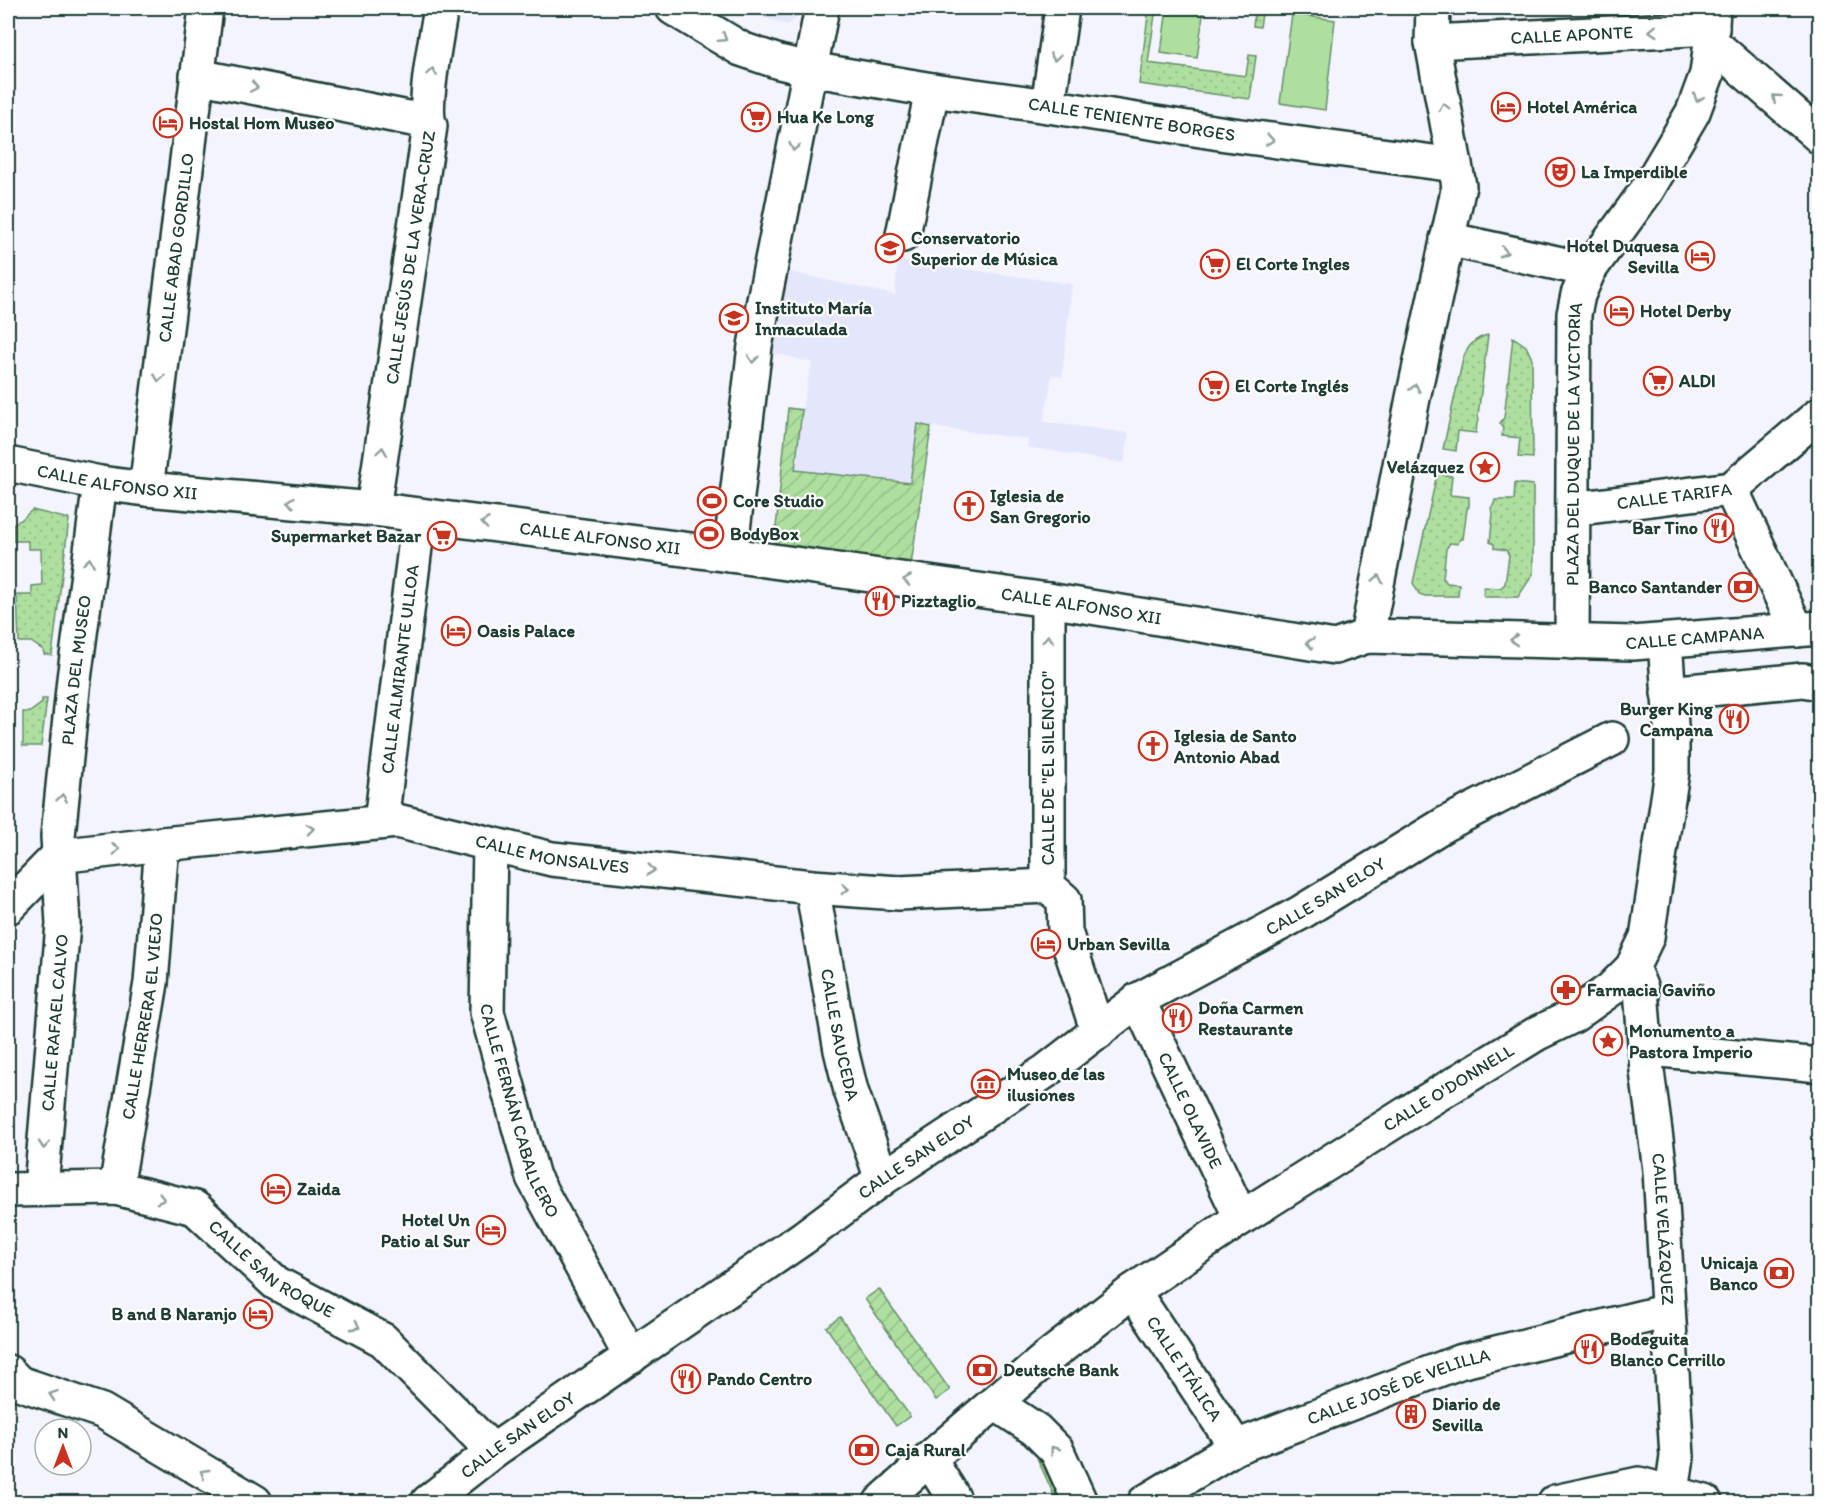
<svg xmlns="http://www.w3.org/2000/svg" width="1827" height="1510" viewBox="0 0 1827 1510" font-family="Itim,sans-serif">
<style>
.built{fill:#e4e6fc}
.grass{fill:url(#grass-dots);stroke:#668e6a;stroke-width:1.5}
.park{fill:#aedf9f;stroke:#668e6a;stroke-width:1.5}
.garden{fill:url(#garden-furrows);stroke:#668e6a;stroke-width:1.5}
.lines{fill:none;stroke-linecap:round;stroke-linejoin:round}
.street-casing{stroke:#1f3d34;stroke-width:38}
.street{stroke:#fff;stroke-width:33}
.oneway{stroke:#8f9e9a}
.labels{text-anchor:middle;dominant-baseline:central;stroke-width:4.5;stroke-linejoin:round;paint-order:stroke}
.street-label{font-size:18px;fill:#1f3d34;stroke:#fff}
.poi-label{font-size:18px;font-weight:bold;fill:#1f3d34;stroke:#fff;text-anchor:start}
</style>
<defs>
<pattern id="grass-dots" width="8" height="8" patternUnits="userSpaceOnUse" patternTransform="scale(1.5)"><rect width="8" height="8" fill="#aedf9f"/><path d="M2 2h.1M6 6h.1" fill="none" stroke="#95c08a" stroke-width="1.8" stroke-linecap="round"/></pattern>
<pattern id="garden-furrows" width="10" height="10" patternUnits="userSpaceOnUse" patternTransform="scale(1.5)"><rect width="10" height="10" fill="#aedf9f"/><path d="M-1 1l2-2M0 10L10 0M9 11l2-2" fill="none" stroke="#95c08a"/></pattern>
</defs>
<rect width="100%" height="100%" fill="#f3f4fe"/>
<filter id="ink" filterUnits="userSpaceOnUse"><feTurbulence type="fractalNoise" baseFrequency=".0167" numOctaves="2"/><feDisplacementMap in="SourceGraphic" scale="12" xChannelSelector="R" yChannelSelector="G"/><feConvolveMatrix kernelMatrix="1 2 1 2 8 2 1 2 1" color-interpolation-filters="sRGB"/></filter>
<g filter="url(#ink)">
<g class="built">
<polygon points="740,8 802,8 801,15 787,25 753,14"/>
<polygon points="898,260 1072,284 1062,377 1052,375 1044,422 1129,433 1124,463 1027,447 1028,439 932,427 911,565 774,548 788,408 802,409 812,362 769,352 785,271 895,295"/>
</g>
<g class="grass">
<polygon points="1149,8 1156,8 1148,63 1246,76 1249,55 1256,56 1250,99 1139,84"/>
<polygon points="1255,8 1263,8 1260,27 1253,26"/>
<path d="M 1488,335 L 1478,416 L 1479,421 L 1477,423 L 1476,433 L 1458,431 L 1456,451 L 1443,449 L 1463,359 C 1467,347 1474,338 1488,335 Z"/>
<polygon points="1513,337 1526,346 1532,359 1533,458 1518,457 1520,438 1502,436 1503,427 1500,423 1504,418"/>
<polygon points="1437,474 1452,476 1450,495 1469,497 1469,507 1467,509 1463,539 1460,539 1458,544 1450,543 1446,549 1443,578 1447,583 1459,584 1458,596 1425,596 1419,594 1413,583"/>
<polygon points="1515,483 1533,485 1533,574 1518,597 1484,597 1484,587 1500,588 1505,584 1509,555 1506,550 1494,548 1494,544 1490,542 1493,513 1491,508 1494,504 1495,500 1514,500"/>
<polygon points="32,510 69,519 52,655 44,654 43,650 31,642 19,642 17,595 32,595 32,586 42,585 41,549 28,549 28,541 13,541 13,524 21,520"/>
<polygon points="42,699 47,699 41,746 23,746 23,712 30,712 42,703"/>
</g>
<g class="park">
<polygon points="1167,8 1204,8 1197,58 1161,53"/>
<polygon points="1292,14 1335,20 1325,110 1280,103"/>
</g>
<g class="garden">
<polygon points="788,408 802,410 795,470 910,483 918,424 931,427 911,565 774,548"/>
<polygon points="879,1289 950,1390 936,1400 865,1299"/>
<polygon points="840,1317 910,1416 896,1426 826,1327"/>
<polygon points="1038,1460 1045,1464 1062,1502 1057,1502"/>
</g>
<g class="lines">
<g class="street-casing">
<g id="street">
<path id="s1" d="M 673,8 L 741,49 L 779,62 L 810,69 L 932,90 L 1048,106 L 1226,134 L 1455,165"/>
<path id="s2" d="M 1432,42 L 1712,28"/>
<polyline points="1711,42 1820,137"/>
<polyline points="197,76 428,122"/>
<polyline points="1048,106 1062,8"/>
<polyline points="903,235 932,90"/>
<polyline points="1447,239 1589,270"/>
<path id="s3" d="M 8,464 L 100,483 L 146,489 L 373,509 L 730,555 L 1048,600 L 1335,647 L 1367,636 L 1633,643 L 1820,628"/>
<path id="s4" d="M 146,489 L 206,8"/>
<polyline points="1731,489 1797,630"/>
<path id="s5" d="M 373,509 L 430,126 C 422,107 437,32 441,8"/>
<path id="s6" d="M 1573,509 L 1731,489 L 1820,414"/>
<polyline points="730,555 755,346 822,8"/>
<polyline points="1048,600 1048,886 1064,900 1065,932 1098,1032"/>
<polyline points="1367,636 1413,398 1459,186 1432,42 1433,8"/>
<path id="s7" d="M 1572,642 L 1574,314 L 1578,295 L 1589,270 L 1647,190 L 1693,112 L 1707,74 L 1711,42 L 1713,8"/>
<polyline points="1668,693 1803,680 1820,683"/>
<path id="s8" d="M 381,822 L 419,515"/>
<path id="s9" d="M 490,844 L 487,1012 L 533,1177 L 631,1357"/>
<path id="s10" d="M 58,856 L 162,844 L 397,821 L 552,859 L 812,887 L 899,893 L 1048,886"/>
<path id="s11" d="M 812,887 L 841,1050 L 851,1091 L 882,1179"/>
<polyline points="8,907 58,856"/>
<path id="s12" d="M 1632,968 L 1641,989 L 1647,1071 L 1660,1170 L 1677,1457 L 1672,1492 L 1674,1502"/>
<path id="s13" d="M 1138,1000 L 1241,1218"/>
<polyline points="1645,1047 1661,1050 1820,1065"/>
<path id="s14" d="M 41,1188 L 63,924 L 58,836 L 74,679 L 100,483"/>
<path id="s15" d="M 116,1188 L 151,983 L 162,844"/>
<path id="s16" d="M 8,1190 L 116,1188 L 195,1208 L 276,1283 L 383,1340 L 493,1451"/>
<path id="s17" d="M 1133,1291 L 1236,1447"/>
<polyline points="8,1372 19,1383 102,1411 255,1502"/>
<polyline points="995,1403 1036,1430 1057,1451 1080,1502"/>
<polyline points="929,1459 950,1492 955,1502"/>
<path id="s18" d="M 428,1502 L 493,1451 L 803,1238 L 882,1179 L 1046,1071 L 1138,1000 L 1300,913 L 1445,824 L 1612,739"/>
<path id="s19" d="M 881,1502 L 929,1459 L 1043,1361 L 1133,1291 L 1241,1218 L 1417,1107 L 1536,1034 L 1573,1016 L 1611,989 L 1632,968 L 1647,937 L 1672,772 L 1672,739 L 1665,641"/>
<path id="s20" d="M 1145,1502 L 1236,1447 L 1459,1362 L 1668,1311"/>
<polyline points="1555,1502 1639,1484 1705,1502"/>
</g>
</g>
<use href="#street" class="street"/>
</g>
<defs><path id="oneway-chevron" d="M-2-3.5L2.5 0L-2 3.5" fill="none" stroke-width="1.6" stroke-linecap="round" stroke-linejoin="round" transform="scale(1.5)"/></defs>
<g class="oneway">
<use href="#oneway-chevron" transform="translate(1653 31) rotate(177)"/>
<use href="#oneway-chevron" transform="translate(723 38) rotate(32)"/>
<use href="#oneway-chevron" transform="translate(1055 57) rotate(98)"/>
<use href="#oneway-chevron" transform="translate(432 72) rotate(-82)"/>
<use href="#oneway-chevron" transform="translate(254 87) rotate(11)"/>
<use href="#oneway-chevron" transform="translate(1698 98) rotate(110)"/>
<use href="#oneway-chevron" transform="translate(1776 98) rotate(-139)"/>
<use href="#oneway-chevron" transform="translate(1444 107) rotate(-101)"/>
<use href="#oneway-chevron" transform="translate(1270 140) rotate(8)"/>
<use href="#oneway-chevron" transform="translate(794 147) rotate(101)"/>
<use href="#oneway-chevron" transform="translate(1504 252) rotate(13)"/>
<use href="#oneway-chevron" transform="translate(753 359) rotate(97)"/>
<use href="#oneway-chevron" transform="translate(159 378) rotate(97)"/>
<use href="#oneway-chevron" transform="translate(1415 388) rotate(-78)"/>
<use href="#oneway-chevron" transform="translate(382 451) rotate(-82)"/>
<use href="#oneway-chevron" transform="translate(291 502) rotate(-175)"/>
<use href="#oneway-chevron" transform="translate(485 523) rotate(-173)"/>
<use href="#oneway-chevron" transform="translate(89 562) rotate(-82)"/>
<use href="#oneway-chevron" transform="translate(1378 579) rotate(-79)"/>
<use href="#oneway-chevron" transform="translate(907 580) rotate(-172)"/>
<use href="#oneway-chevron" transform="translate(1048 639) rotate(-90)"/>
<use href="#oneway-chevron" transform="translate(1514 640) rotate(-179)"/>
<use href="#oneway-chevron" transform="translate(1310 643) rotate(-171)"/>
<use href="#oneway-chevron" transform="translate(62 798) rotate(-84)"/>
<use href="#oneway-chevron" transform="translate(310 829) rotate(-6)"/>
<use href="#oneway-chevron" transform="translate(116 849) rotate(-7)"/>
<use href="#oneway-chevron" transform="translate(651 870) rotate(6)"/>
<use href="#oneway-chevron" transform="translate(845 889) rotate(4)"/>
<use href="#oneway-chevron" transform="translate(44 1145) rotate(95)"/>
<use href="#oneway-chevron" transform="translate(161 1199) rotate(14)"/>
<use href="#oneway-chevron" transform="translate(356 1326) rotate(28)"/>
<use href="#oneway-chevron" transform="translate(53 1395) rotate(-161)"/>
<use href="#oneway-chevron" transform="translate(1054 1450) rotate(-127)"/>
<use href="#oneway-chevron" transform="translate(204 1473) rotate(-149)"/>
</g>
</g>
<defs>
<g id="hotel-ring" transform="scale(1.5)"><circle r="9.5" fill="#fff" stroke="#c8321e" stroke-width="1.5"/><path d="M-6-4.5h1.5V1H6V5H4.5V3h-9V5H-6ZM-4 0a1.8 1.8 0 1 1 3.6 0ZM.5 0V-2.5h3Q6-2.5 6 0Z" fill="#c8321e"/></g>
<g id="supermarket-ring" transform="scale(1.5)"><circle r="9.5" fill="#fff" stroke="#c8321e" stroke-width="1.5"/><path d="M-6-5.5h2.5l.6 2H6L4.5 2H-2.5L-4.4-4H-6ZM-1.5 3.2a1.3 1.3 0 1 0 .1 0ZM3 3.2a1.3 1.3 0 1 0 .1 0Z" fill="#c8321e"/></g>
<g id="theatre-ring" transform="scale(1.5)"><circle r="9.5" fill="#fff" stroke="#c8321e" stroke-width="1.5"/><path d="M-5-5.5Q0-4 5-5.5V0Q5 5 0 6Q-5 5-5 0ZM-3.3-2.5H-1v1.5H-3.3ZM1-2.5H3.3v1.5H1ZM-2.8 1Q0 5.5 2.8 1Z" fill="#c8321e"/></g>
<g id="university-ring" transform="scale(1.5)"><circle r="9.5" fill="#fff" stroke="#c8321e" stroke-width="1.5"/><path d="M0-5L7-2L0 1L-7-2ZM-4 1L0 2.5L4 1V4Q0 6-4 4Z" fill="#c8321e"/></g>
<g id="school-ring" transform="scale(1.5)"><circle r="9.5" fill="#fff" stroke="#c8321e" stroke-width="1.5"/><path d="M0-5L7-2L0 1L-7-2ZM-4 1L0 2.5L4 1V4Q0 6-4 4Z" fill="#c8321e"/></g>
<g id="sight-ring" transform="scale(1.5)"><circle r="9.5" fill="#fff" stroke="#c8321e" stroke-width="1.5"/><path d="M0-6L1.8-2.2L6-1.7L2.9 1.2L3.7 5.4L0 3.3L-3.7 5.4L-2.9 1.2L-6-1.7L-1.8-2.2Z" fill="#c8321e"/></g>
<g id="stadium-ring" transform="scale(1.5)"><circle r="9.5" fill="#fff" stroke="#c8321e" stroke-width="1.5"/><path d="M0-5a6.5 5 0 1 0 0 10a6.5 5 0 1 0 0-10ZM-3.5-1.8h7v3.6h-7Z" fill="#c8321e"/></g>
<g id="church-ring" transform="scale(1.5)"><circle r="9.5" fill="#fff" stroke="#c8321e" stroke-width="1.5"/><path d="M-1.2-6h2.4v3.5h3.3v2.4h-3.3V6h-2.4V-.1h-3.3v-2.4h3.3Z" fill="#c8321e"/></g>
<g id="restaurant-ring" transform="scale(1.5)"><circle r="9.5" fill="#fff" stroke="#c8321e" stroke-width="1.5"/><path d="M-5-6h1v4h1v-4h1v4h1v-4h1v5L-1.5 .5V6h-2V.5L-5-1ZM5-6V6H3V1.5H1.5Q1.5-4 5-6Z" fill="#c8321e"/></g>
<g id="bank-ring" transform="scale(1.5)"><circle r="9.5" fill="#fff" stroke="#c8321e" stroke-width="1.5"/><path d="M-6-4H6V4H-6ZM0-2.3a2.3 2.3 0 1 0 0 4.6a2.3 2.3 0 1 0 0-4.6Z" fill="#c8321e"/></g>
<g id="pharmacy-ring" transform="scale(1.5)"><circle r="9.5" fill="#fff" stroke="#c8321e" stroke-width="1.5"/><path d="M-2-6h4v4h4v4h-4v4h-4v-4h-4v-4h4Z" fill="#c8321e"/></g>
<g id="museum-ring" transform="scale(1.5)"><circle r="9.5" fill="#fff" stroke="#c8321e" stroke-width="1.5"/><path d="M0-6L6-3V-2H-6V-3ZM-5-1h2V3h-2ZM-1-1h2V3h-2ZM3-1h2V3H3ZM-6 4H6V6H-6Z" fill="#c8321e"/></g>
<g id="building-ring" transform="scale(1.5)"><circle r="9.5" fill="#fff" stroke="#c8321e" stroke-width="1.5"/><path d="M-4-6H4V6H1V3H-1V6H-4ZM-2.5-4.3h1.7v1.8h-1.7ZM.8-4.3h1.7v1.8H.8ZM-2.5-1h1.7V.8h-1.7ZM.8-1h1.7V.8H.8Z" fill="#c8321e"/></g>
</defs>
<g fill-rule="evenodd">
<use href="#hotel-ring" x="1506" y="107"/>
<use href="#supermarket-ring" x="756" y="117"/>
<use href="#hotel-ring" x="168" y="123"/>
<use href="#theatre-ring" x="1560" y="172"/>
<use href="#university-ring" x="890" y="248"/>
<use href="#hotel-ring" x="1700" y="256"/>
<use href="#supermarket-ring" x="1215" y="264"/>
<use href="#hotel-ring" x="1619" y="311"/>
<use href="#school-ring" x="734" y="318"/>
<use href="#supermarket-ring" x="1658" y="381"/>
<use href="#supermarket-ring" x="1214" y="386"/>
<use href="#sight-ring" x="1485" y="467"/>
<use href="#stadium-ring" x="712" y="501"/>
<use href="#church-ring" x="969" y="506"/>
<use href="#restaurant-ring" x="1719" y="528"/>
<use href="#stadium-ring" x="709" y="534"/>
<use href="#supermarket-ring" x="442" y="536"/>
<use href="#bank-ring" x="1743" y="587"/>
<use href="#restaurant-ring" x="880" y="601"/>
<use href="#hotel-ring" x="456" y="631"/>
<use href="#restaurant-ring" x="1734" y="719"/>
<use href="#church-ring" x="1153" y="746"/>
<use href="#hotel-ring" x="1046" y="944"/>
<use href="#pharmacy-ring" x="1566" y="990"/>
<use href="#restaurant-ring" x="1177" y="1018"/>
<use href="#sight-ring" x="1608" y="1041"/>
<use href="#museum-ring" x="986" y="1084"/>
<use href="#hotel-ring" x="276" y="1189"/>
<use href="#hotel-ring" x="491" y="1230"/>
<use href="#bank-ring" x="1779" y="1273"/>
<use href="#hotel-ring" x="258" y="1314"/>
<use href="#restaurant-ring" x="1589" y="1349"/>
<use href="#bank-ring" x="982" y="1370"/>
<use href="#restaurant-ring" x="686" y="1379"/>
<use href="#building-ring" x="1411" y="1414"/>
<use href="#bank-ring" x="864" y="1450"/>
</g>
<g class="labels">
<g class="street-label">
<text stroke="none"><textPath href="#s2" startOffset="140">CALLE APONTE</textPath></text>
<text stroke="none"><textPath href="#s1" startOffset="477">CALLE TENIENTE BORGES</textPath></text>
<text stroke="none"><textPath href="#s4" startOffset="243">CALLE ABAD GORDILLO</textPath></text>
<text stroke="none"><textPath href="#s5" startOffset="254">CALLE JESÚS DE LA VERA-CRUZ</textPath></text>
<text stroke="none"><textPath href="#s7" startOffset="198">PLAZA DEL DUQUE DE LA VICTORIA</textPath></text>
<text stroke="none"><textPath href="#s3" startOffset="111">CALLE ALFONSO XII</textPath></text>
<text stroke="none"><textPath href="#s6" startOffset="102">CALLE TARIFA</textPath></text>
<text stroke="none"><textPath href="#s3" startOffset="597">CALLE ALFONSO XII</textPath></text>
<text stroke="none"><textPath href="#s3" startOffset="1083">CALLE ALFONSO XII</textPath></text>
<text stroke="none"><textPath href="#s3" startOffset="1702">CALLE CAMPANA</textPath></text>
<text stroke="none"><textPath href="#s14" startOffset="520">PLAZA DEL MUSEO</textPath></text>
<text stroke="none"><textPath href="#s8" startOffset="154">CALLE ALMIRANTE ULLOA</textPath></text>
<text transform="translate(1048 768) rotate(-90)">CALLE DE "EL SILENCIO"</text>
<text stroke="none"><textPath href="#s10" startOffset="500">CALLE MONSALVES</textPath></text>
<text stroke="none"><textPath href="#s18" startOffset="1084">CALLE SAN ELOY</textPath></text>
<text stroke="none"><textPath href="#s15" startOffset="174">CALLE HERRERA EL VIEJO</textPath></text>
<text stroke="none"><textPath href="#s14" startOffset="166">CALLE RAFAEL CALVO</textPath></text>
<text stroke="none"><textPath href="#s11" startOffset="150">CALLE SAUCEDA</textPath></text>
<text stroke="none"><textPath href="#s19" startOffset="704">CALLE O'DONNELL</textPath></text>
<text stroke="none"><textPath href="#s13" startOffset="122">CALLE OLAVIDE</textPath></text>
<text stroke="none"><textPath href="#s9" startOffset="272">CALLE FERNÁN CABALLERO</textPath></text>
<text stroke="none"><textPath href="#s18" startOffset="598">CALLE SAN ELOY</textPath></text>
<text stroke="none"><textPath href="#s12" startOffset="264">CALLE VELÁZQUEZ</textPath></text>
<text stroke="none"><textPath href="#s16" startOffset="288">CALLE SAN ROQUE</textPath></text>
<text stroke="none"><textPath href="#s17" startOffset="93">CALLE ITÁLICA</textPath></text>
<text stroke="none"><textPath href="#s20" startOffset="280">CALLE JOSÉ DE VELILLA</textPath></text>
<text stroke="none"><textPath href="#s18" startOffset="112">CALLE SAN ELOY</textPath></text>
</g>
<g class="poi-label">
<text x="1527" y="107">Hotel América</text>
<text x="777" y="117">Hua Ke Long</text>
<text x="189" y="123">Hostal Hom Museo</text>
<text x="1581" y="172">La Imperdible</text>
<text x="911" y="238">Conservatorio<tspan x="911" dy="21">Superior de Música</tspan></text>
<text x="1679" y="246" text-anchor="end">Hotel Duquesa<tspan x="1679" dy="21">Sevilla</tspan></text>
<text x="1236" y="264">El Corte Ingles</text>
<text x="755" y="308">Instituto María<tspan x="755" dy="21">Inmaculada</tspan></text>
<text x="1640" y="311">Hotel Derby</text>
<text x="1679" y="381">ALDI</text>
<text x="1235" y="386">El Corte Inglés</text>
<text x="1464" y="467" text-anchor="end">Velázquez</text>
<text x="990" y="496">Iglesia de<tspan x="990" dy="21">San Gregorio</tspan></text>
<text x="733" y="501">Core Studio</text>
<text x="1698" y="528" text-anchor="end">Bar Tino</text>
<text x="730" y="534">BodyBox</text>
<text x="421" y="536" text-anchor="end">Supermarket Bazar</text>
<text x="1722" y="587" text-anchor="end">Banco Santander</text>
<text x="901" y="601">Pizztaglio</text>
<text x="477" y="631">Oasis Palace</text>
<text x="1713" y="709" text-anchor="end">Burger King<tspan x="1713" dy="21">Campana</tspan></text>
<text x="1174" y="736">Iglesia de Santo<tspan x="1174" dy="21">Antonio Abad</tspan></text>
<text x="1067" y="944">Urban Sevilla</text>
<text x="1587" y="990">Farmacia Gaviño</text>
<text x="1198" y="1008">Doña Carmen<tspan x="1198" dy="21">Restaurante</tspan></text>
<text x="1629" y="1031">Monumento a<tspan x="1629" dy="21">Pastora Imperio</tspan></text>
<text x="1007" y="1074">Museo de las<tspan x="1007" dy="21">ilusiones</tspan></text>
<text x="297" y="1189">Zaida</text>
<text x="470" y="1220" text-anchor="end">Hotel Un<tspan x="470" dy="21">Patio al Sur</tspan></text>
<text x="1758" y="1263" text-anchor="end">Unicaja<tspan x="1758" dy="21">Banco</tspan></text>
<text x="237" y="1314" text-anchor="end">B and B Naranjo</text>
<text x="1610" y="1339">Bodeguita<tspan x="1610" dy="21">Blanco Cerrillo</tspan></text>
<text x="1003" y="1370">Deutsche Bank</text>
<text x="707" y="1379">Pando Centro</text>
<text x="1432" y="1404">Diario de<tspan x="1432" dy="21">Sevilla</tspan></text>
<text x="885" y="1450">Caja Rural</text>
</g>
</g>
<rect width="1827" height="1510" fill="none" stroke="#fff" stroke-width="30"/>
<rect x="15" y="15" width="1797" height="1480" fill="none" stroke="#1f3d34" stroke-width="2" filter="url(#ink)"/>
<g transform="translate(63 1447)"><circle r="28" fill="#ffffff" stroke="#a5b1ae" stroke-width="1.5"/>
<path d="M0-4.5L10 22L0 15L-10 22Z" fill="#c8321e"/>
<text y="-9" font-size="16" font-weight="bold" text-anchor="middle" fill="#1f3d34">N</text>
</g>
</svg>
